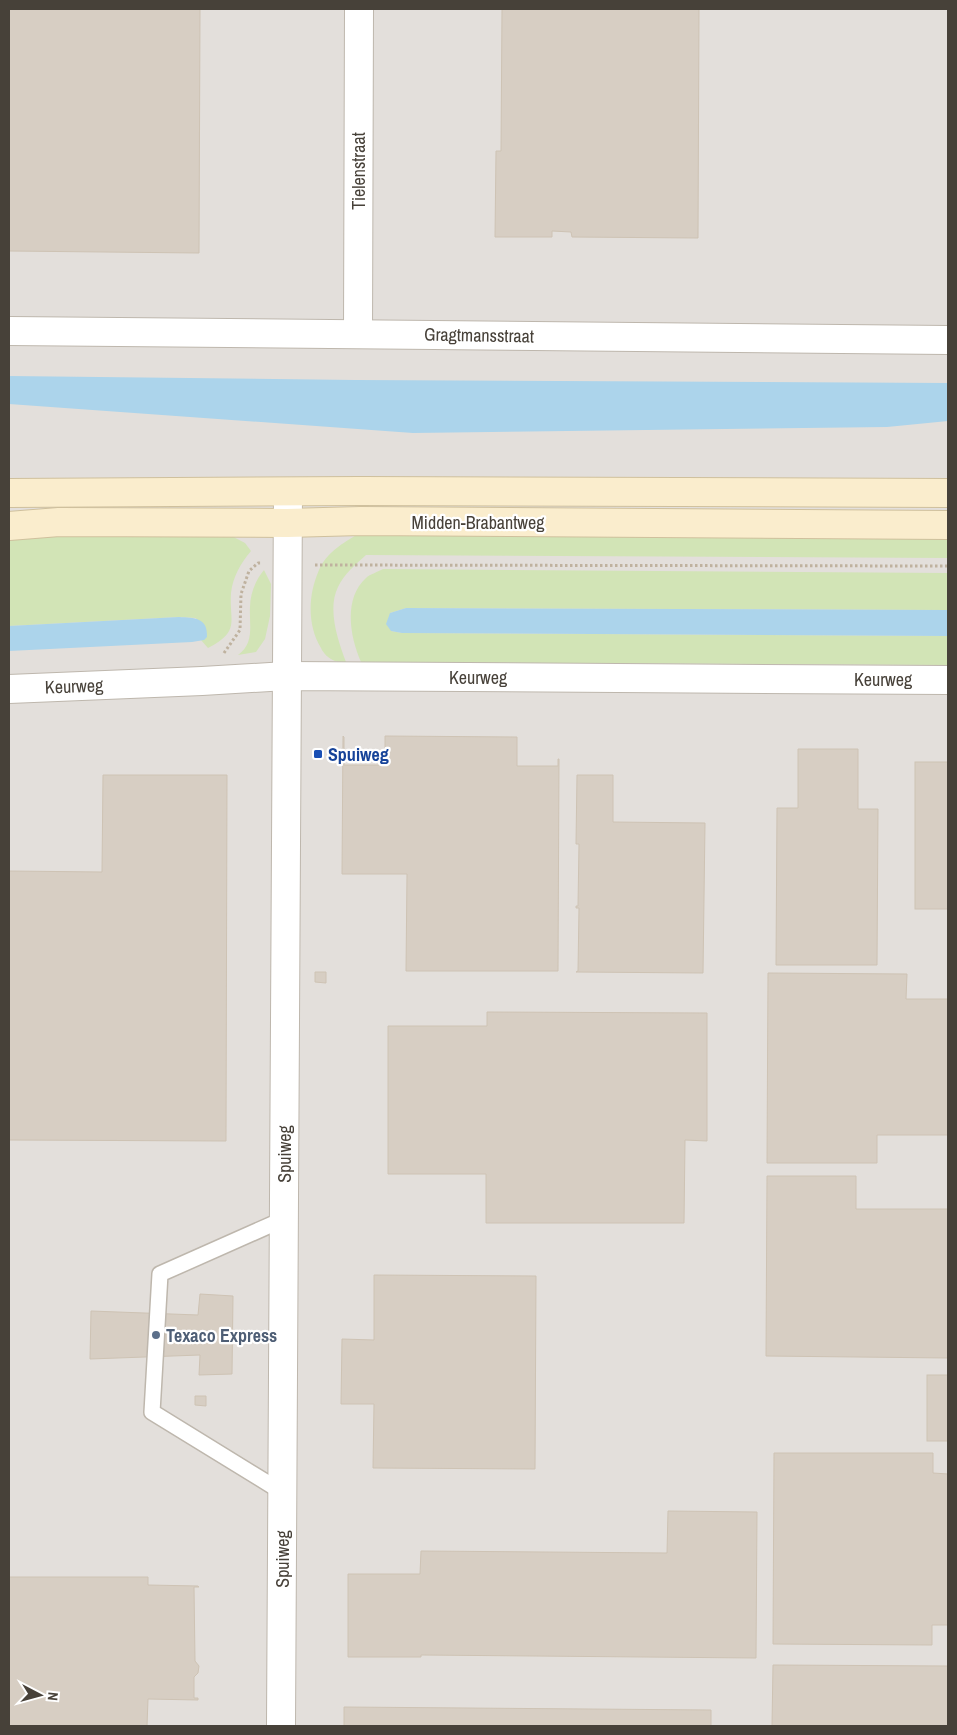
<svg xmlns="http://www.w3.org/2000/svg" width="957" height="1735" viewBox="0 0 957 1735" font-family="'Archivo Narrow',sans-serif">
<style>
.industrial{fill:#e3dfdb}
.green{fill:#d2e4b6}
.water{fill:#acd4eb}
.building{fill:#d7cec3;stroke:#cec3b4}
.lines{fill:none;stroke-linecap:round;stroke-linejoin:round}
.lane-casing{stroke:#beb7ad;stroke-width:18}
.street-casing{stroke:#beb7ad;stroke-width:30}
.secondary-casing{stroke:#cfc09d;stroke-width:30}
.path{stroke:#bfb29f;stroke-width:3;stroke-dasharray:2.5 2.5;stroke-linecap:butt}
.lane{stroke:#fff;stroke-width:15}
.street{stroke:#fff;stroke-width:28}
.secondary{stroke:#faedcd;stroke-width:28}
.transit-dot{fill:#1a4fb4;stroke:#fff;stroke-width:2}
.service-dot{fill:#5c6f8a;stroke:#fff;stroke-width:2}
.labels{text-anchor:middle;dominant-baseline:central;stroke-width:4.5;stroke-linejoin:round;paint-order:stroke}
.street-label{font-size:18px;fill:#474139;stroke:#fff}
.transit-label{font-size:18px;font-weight:bold;fill:#164399;stroke:#fff;text-anchor:start}
.service-label{font-size:18px;font-weight:bold;fill:#4e5e75;stroke:#fff;text-anchor:start}
</style>
<rect width="100%" height="100%" fill="#f3f0ea"/>
<rect class="industrial" x="9" y="9" width="939" height="1717"/>
<g class="green">
<path d="M 222,531 L 245,543 L 251,551 C 241,563 233,576 231,593 C 229,622 241,631 208,648 L 201,640 L 204,640 L 196,618 L 179,617 L 9,626 L 9,538 L 55,534 Z"/>
<path d="M 948,533 L 948,558 L 366,555 C 356,564 344,574 338,587 C 327,609 338,641 346,662 C 343,662 338,662 335,661 C 329,659 323,653 321,648 C 307,625 308,595 319,570 C 326,553 343,543 358,534 Z"/>
<path d="M 383,569 L 948,573 L 948,610 L 406,608 L 390,613 L 391,631 L 402,633 L 948,636 L 948,665 L 361,662 C 350,637 343,599 366,578 C 370,574 378,572 383,569 Z"/>
<path d="M 264,570 L 271,584 L 270,616 L 265,639 L 256,652 L 238,655 C 255,643 249,625 250,607 C 250,594 256,579 264,570 Z"/>
</g>
<g class="water">
<polygon points="9,376 355,380 948,383 948,421 887,427 413,433 9,404"/>
<polygon points="406,608 948,610 948,636 402,633 391,631 386,624 390,613"/>
<path d="M 179,617 C 194,618 208,617 207,637 L 204,640 L 192,642 L 9,651 L 9,626 Z"/>
</g>
<g class="building">
<polygon points="9,9 200,9 199,253 9,251"/>
<polygon points="502,9 699,9 698,238 572,237 571,232 552,231 552,237 495,237 496,151 501,151"/>
<polygon points="343,736 344,737 344,765 385,765 385,736 517,737 517,766 558,766 558,759 559,759 558,971 406,971 407,874 342,874"/>
<polygon points="798,749 858,749 858,809 878,809 877,965 776,965 777,808 798,808"/>
<rect x="915" y="762" width="33" height="147"/>
<polygon points="103,775 227,775 226,1141 9,1140 9,871 102,872"/>
<polygon points="577,775 613,775 613,822 705,823 703,973 576,972 578,971 579,908 576,908 576,906 578,906 579,844 576,844"/>
<polygon points="315,972 326,972 326,983 315,982"/>
<polygon points="768,973 907,974 906,999 948,999 948,1135 877,1135 877,1163 767,1163"/>
<polygon points="487,1012 707,1013 707,1141 685,1140 684,1223 486,1223 486,1174 388,1174 388,1026 487,1026"/>
<polygon points="767,1176 856,1176 856,1209 948,1209 948,1358 766,1356"/>
<polygon points="374,1275 536,1276 535,1469 373,1468 374,1404 341,1404 342,1339 374,1340"/>
<polygon points="200,1294 233,1296 232,1374 199,1375 200,1355 90,1359 91,1311 198,1315"/>
<rect x="927" y="1375" width="21" height="66"/>
<polygon points="195,1396 206,1396 206,1406 195,1405"/>
<polygon points="774,1453 933,1453 933,1473 948,1474 948,1625 932,1625 932,1645 773,1644"/>
<polygon points="668,1511 757,1512 756,1658 421,1655 421,1657 348,1657 348,1574 420,1574 421,1551 667,1553"/>
<polygon points="9,1577 148,1577 148,1585 198,1586 199,1587 194,1587 195,1661 199,1666 198,1673 194,1677 194,1698 198,1698 198,1700 148,1699 147,1726 9,1726"/>
<polygon points="773,1665 948,1666 948,1726 772,1726"/>
<polygon points="344,1707 711,1710 711,1726 344,1726"/>
</g>
<g class="lines">
<g class="lane-casing">
<polyline id="lane" points="282,1492 152,1412 160,1274 284,1219"/>
</g>
<g class="street-casing">
<g id="street">
<polyline points="9,331 948,340"/>
<polyline points="358,334 359,9"/>
<polyline points="9,689 202,681 286,676 948,680"/>
<polyline points="281,1726 288,492"/>
</g>
</g>
<g class="secondary-casing">
<g id="secondary">
<polyline points="9,493 361,491 948,493"/>
<polyline points="9,526 59,522 287,523 361,521 948,525"/>
</g>
</g>
<g class="path">
<polyline points="315,565 948,566"/>
<polyline points="224,653 240,630 241,594 249,571 258,563 261,563"/>
</g>
<use href="#lane" class="lane"/>
<use href="#street" class="street"/>
<use href="#secondary" class="secondary"/>
</g>
<rect class="transit-dot" x="313" y="749" width="10" height="10" rx="2.5"/>
<circle class="service-dot" cx="156" cy="1335" r="5"/>
<g class="labels">
<g class="street-label">
<text transform="translate(358 171) rotate(-90)">Tielenstraat</text>
<text transform="translate(479 335) rotate(1)">Gragtmansstraat</text>
<text x="478" y="522">Midden-Brabantweg</text>
<text x="478" y="677">Keurweg</text>
<text x="883" y="679">Keurweg</text>
<text transform="translate(74 686) rotate(-2)">Keurweg</text>
<text transform="translate(284 1154) rotate(-90)">Spuiweg</text>
<text transform="translate(282 1559) rotate(-90)">Spuiweg</text>
</g>
<g class="transit-label">
<text x="328" y="754">Spuiweg</text>
</g>
<g class="service-label">
<text x="166" y="1335">Texaco Express</text>
</g>
</g>
<rect width="957" height="1735" fill="none" stroke="#474139" stroke-width="20"/>
<g transform="translate(40 1695) rotate(96)" stroke="#ffffff" stroke-width="4" paint-order="stroke">
<path d="M0-4L9 19L0 12L-9 19Z" fill="#474139"/>
<text y="-8" font-size="14" font-weight="bold" text-anchor="middle" fill="#474139">N</text>
</g>
</svg>
